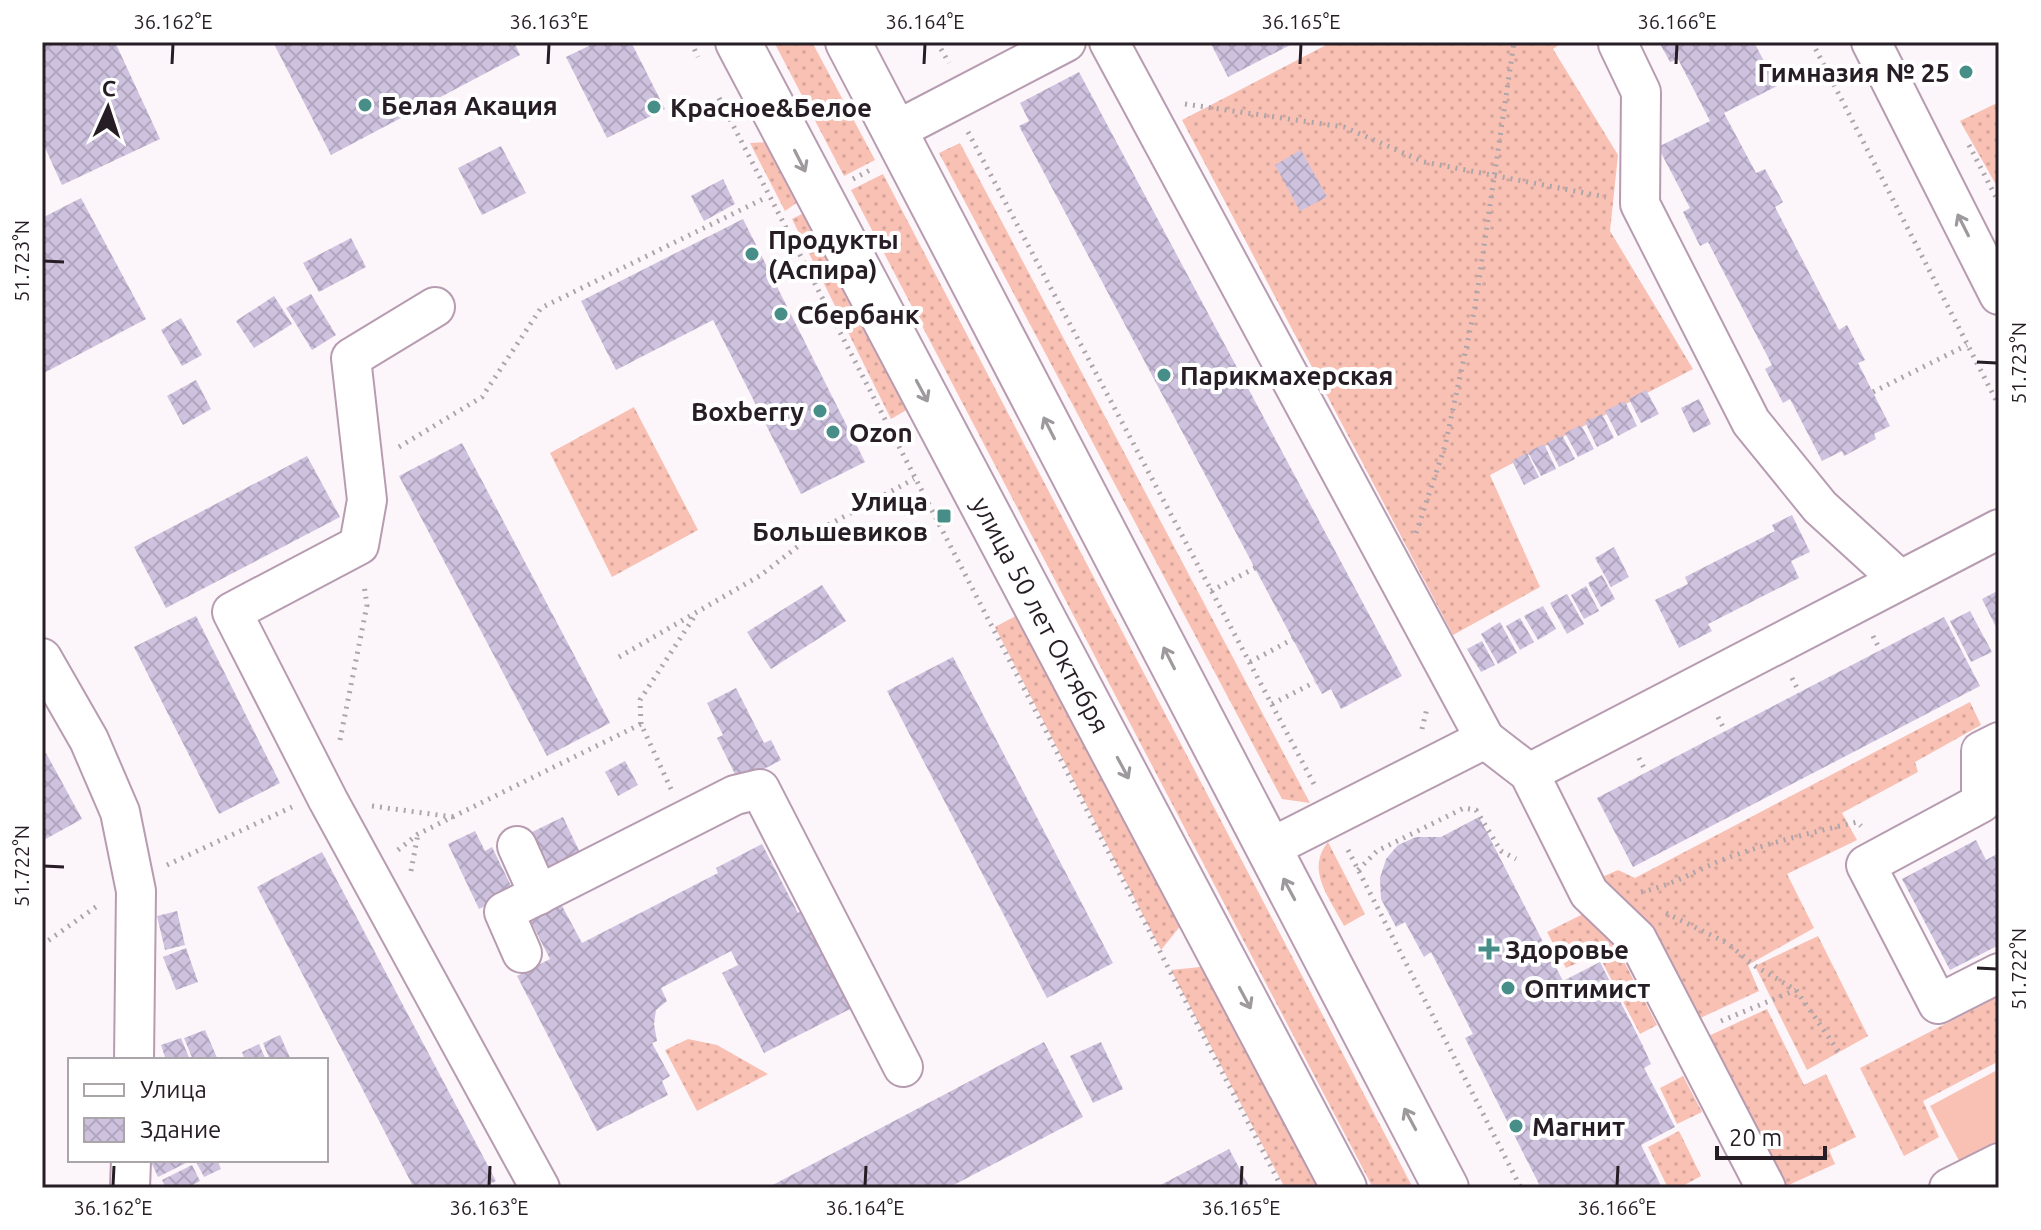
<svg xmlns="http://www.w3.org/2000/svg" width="2041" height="1230" viewBox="0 0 2041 1230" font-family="Ubuntu,sans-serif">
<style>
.grass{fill:url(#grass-dots)}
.pitch{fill:#f9c0b4}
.building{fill:url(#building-cross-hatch)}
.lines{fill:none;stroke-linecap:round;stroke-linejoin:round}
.minor-casing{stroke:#b79cb1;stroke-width:42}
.major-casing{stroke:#b79cb1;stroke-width:48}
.path{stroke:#aca5aa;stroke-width:5;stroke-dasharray:2 6;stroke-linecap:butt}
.minor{stroke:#fff;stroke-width:38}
.major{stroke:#fff;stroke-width:44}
.oneway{stroke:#9e999d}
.ticks{fill:none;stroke:#271d25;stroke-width:3}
.poi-dot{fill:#478e89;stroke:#fff;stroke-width:3}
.labels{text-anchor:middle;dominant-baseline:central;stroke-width:8;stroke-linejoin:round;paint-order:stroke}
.poi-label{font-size:26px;font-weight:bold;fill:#271d25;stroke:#fff;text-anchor:start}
.street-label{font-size:26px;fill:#271d25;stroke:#fff}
.neatline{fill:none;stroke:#271d25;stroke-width:3}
.ticks-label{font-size:20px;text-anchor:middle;fill:#271d25}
</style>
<defs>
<pattern id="grass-dots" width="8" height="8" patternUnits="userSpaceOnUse" patternTransform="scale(2)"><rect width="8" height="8" fill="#f9c0b4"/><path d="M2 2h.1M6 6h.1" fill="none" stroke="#d5a59b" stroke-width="1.8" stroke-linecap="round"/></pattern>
<pattern id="building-cross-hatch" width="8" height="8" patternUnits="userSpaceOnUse" patternTransform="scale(2)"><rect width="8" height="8" fill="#cec2df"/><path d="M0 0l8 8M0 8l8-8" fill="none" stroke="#b1a6bf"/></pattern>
</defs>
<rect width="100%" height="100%" fill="#fcf6fa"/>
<g class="grass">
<polygon points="774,42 812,42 875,160 844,176"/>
<polygon points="1332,42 1563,42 1553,49 1618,155 1610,231 1693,369 1490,475 1540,587 1453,635 1182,120"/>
<polygon points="1999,102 1999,190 1960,121"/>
<polygon points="783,141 808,195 785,211 750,143"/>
<polygon points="960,143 1310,803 1282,799 939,153"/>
<polygon points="883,174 1413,1188 1373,1188 851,190"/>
<polygon points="814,208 915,405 891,419 792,219"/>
<polygon points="634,407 698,530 612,577 550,453"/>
<polygon points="1025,611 1186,919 1161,950 995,627"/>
<polygon points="1970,702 1981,725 1915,762 1918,772 1842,813 1857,840 1787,874 1814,928 1748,965 1759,991 1696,1020 1593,881 1618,870 1635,878"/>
<path d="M 1328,842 L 1365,914 L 1344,926 C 1330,898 1305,870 1328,842 Z"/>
<polygon points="1587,912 1617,948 1657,1025 1640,1034 1598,954 1566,968 1547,932"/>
<polygon points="1818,936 1868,1036 1807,1070 1755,966"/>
<polygon points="1210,966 1324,1188 1285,1188 1171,970"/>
<polygon points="1999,996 1999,1061 1923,1101 1939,1137 1904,1156 1860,1068"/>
<polygon points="1767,1009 1804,1085 1826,1074 1856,1137 1829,1150 1835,1164 1782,1188 1704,1038"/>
<polygon points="688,1039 717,1045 768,1074 697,1111 665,1050"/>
<polygon points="1683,1076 1702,1112 1677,1124 1660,1088"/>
<polygon points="1679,1131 1701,1176 1679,1188 1668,1188 1648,1147"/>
</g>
<polygon class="pitch" points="1999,1069 1999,1152 1964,1170 1930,1106"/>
<g class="building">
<polygon points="46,42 115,42 160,139 62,185 42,141 42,44"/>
<polygon points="273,42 514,42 520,55 331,155"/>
<polygon points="597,42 631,42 665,109 607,138 566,57"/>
<polygon points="1210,42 1296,42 1228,77"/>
<polygon points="1659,42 1754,42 1777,86 1724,113 1756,173 1765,169 1783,202 1775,207 1839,330 1847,325 1865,360 1858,363 1890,426 1874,434 1876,439 1844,456 1842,451 1822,461 1790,399 1783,403 1765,369 1772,365 1708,242 1700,246 1683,212 1690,208 1658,147 1710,121 1678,59 1670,62"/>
<polygon points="1079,72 1402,676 1341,709 1331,689 1322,694 1019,126 1029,121 1020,103"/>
<polygon points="501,146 526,193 482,215 458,168"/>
<polygon points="1301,150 1327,197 1300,211 1275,165"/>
<polygon points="723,179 735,204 704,221 691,196"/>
<polygon points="81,198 146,319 42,374 42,218"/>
<polygon points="743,219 865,462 801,494 713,320 616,370 581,301"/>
<polygon points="351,238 366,267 319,292 303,263"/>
<polygon points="311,294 336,335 312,350 286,308"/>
<polygon points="274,296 292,324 254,348 236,321"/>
<polygon points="181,318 202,355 182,366 161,330"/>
<polygon points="196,380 211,409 183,425 167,396"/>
<polygon points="1646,390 1659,414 1641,423 1629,399"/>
<polygon points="1699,399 1711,424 1693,433 1681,408"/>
<polygon points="1625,401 1637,426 1618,436 1605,411"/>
<polygon points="1602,414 1614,438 1597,447 1585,422"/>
<polygon points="1581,425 1594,449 1578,457 1565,433"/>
<polygon points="1562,435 1575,459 1559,467 1547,443"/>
<polygon points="462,443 610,723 547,756 399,476"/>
<polygon points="1544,444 1556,469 1541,476 1528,452"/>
<polygon points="1527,453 1539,477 1524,485 1512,461"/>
<polygon points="307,456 340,517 166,608 134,547"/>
<polygon points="1792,515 1810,552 1791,561 1799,578 1708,624 1712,631 1679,648 1655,600 1688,584 1685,577 1775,531 1772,525"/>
<polygon points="1614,547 1629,577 1611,587 1595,558"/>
<polygon points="1602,575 1615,599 1601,607 1588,583"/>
<polygon points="822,585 846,621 771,669 747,632"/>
<polygon points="1586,586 1599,611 1584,619 1571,595"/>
<polygon points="1999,590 1999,633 1982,599"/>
<polygon points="1567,594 1584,624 1567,634 1550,603"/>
<polygon points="1543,606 1556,629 1538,640 1524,616"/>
<polygon points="1970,611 1992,652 1971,662 1950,621"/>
<polygon points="196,616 280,783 219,814 134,647"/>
<polygon points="1944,617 1980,686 1633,867 1597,798"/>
<polygon points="1520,618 1534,642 1520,650 1506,626"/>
<polygon points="1500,622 1517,653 1498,664 1481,634"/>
<polygon points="1482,641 1495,665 1481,672 1467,649"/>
<polygon points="953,657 1113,963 1047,998 887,691"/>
<polygon points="736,688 764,743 771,740 781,760 739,782 717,738 723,735 707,703"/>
<polygon points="46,753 82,819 42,841 42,756"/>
<polygon points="625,761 638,785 618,796 605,772"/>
<polygon points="563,817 584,861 551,877 530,833"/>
<polygon points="1479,817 1563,981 1600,962 1642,1044 1651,1064 1644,1068 1675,1127 1641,1145 1662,1188 1541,1188 1465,1038 1473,1034 1431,952 1424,957 1405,922 1396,927 1381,899 1380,878 1386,859 1398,845 1416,837 1441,837"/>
<polygon points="475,831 485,851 492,847 514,892 479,909 448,844"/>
<polygon points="1976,840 1986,860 1999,853 1999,945 1950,970 1902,879"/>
<polygon points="762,844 798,913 803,910 854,1007 764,1053 722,973 738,965 731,951 661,988 667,1001 656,1010 654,1024 657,1041 652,1043 670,1076 662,1081 668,1095 597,1131 517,976 550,959 530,920 561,904 582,943 718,873 716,868"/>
<polygon points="322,852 496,1181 482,1188 414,1188 257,887"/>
<polygon points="177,911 185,945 165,950 157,916"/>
<polygon points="186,948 198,982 176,990 163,957"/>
<polygon points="205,1030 218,1060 193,1060 184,1038"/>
<polygon points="280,1035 291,1060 270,1060 263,1043"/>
<polygon points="181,1038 190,1060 166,1060 161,1045"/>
<polygon points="1044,1042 1083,1117 948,1188 767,1188"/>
<polygon points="1101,1042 1123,1089 1093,1103 1070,1056"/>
<polygon points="259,1044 266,1060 245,1060 242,1052"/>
<polygon points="1229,1149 1250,1188 1155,1188"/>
<polygon points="156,1160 192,1160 158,1177 151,1162"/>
<polygon points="195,1160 217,1160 221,1169 204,1177"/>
<polygon points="192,1165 200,1181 187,1188 166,1188 162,1180"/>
</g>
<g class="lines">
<g class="minor-casing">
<g id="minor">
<polyline points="1109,42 1485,739 1529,773 1589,893 1637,939 1766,1188"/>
<polyline points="1871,42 1999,295"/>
<polyline points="1618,44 1641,92 1640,204 1751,422 1820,507 1900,580"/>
<polyline points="895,131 1066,42"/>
<polyline points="435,307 351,358 367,500 359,545 232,612 328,800 540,1188"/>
<polyline points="42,658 89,740 120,812 136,891 134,1060"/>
<polyline points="1999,742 1981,751 1981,803 1866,865 1938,1004 1999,973"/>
<polyline points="1529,773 1999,529"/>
<polyline points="517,846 539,895"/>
<polyline points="1268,849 1485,739"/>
<polyline points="522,953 504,912 735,795 760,789 903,1067"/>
<polyline points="130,1188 131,1160"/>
<polyline points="1949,1188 1999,1163"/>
</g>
</g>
<g class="major-casing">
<g id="major">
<polyline points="738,42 1344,1188"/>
<polyline points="848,42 1446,1188"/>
</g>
</g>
<g class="path">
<polyline points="691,42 698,57"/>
<polyline points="937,42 949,63"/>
<polyline points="1812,42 1999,406"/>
<polyline points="719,98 1282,1188"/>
<polyline points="1185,104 1344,127 1424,162 1606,197"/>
<polyline points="968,132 1314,784"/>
<polyline points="1969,145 1999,203"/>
<polyline points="853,179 872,169"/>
<polyline points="1873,392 1967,345"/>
<polyline points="399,447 482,397 541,308 767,197"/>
<polyline points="1416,533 1445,446 1475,307 1514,42"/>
<polyline points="1211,591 1255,568"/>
<polyline points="1873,636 1880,650"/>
<polyline points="619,657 761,575 819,530 914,479"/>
<polyline points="1250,662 1293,639"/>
<polyline points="1792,678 1799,692"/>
<polyline points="1272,704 1315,682"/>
<polyline points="1718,717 1725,731"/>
<polyline points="641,724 640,700 696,614"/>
<polyline points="1422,729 1427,708"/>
<polyline points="340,740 367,605 364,585"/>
<polyline points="1639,758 1646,772"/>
<polyline points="372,806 453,817"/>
<polyline points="398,850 418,834 641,724 671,789"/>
<polyline points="1348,850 1521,1188"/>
<polyline points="167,865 292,807"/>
<polyline points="1358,870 1377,851 1464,808 1476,810 1501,851 1516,859"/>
<polyline points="411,871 418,834"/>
<path d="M 1641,892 C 1669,886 1692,873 1717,862 C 1762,844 1810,833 1857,822 L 1861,826"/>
<polyline points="1666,913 1727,943 1755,966 1796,990 1839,1052"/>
<polyline points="42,945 100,904"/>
<polyline points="1721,1021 1796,990"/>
</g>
<use href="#minor" class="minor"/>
<use href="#major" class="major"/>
</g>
<defs><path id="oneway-shaft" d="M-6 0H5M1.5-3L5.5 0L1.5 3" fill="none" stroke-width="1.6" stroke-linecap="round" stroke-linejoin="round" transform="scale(2)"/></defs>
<g class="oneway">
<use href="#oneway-shaft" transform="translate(800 161) rotate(63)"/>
<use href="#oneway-shaft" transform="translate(1963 225) rotate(-117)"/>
<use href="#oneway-shaft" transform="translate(922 391) rotate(62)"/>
<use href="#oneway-shaft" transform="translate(1049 428) rotate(-117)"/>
<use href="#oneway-shaft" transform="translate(1169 658) rotate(-117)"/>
<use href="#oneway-shaft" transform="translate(1123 768) rotate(62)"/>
<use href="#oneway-shaft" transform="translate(1289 889) rotate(-118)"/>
<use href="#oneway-shaft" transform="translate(1245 998) rotate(62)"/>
<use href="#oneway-shaft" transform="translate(1410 1119) rotate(-118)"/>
</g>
<path class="ticks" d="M 172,64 L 173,44M 548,64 L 549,44M 924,64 L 925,44M 1300,64 L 1301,44M 1676,64 L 1677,44M 44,261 L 64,262M 1977,362 L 1997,363M 44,866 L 64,867M 1977,968 L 1997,969M 113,1186 L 114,1166M 489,1186 L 490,1166M 865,1186 L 866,1166M 1241,1186 L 1242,1166M 1617,1186 L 1618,1166"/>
<g class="poi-dot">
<circle cx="1966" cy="72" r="8"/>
<circle cx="365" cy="105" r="8"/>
<circle cx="654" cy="107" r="8"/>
<circle cx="752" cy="254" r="8"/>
<circle cx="781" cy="314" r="8"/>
<circle cx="1164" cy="375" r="8"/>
<circle cx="820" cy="411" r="8"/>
<circle cx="833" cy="432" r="8"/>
<rect x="936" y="508" width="16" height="16" rx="4"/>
<path d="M1485 937h8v8h8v8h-8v8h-8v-8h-8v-8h8z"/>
<circle cx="1508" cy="988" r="8"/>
<circle cx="1516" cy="1126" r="8"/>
</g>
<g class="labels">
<g class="poi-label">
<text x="1950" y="72" text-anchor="end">Гимназия № 25</text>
<text x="381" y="105">Белая Акация</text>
<text x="670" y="107">Красное&amp;Белое</text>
<text x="768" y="239">Продукты<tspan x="768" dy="30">(Аспира)</tspan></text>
<text x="797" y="314">Сбербанк</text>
<text x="1180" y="375">Парикмахерская</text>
<text x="804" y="411" text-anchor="end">Boxberry</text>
<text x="849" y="432">Ozon</text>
<text x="928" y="501" text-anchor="end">Улица<tspan x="928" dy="30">Большевиков</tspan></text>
<text x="1505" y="949">Здоровье</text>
<text x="1524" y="988">Оптимист</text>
<text x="1532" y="1126">Магнит</text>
</g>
<g class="street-label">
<text transform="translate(1041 615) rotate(62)">улица 50 лет Октября</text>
</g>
</g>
<rect width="2041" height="1230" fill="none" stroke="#ffffff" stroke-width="88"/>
<rect x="68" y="1058" width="260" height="104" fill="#ffffff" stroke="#a9a5a8" stroke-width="2"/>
<rect x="84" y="1084" width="40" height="12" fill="#ffffff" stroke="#a9a5a8" stroke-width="2"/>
<text x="140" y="1098" font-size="24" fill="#271d25">Улица</text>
<rect x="84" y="1118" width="40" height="24" fill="url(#building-cross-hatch)" stroke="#a9a5a8" stroke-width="2"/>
<text x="140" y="1138" font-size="24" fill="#271d25">Здание</text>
<g transform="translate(108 108) rotate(3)" stroke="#ffffff" stroke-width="6" paint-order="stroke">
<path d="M0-6L14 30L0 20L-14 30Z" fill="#271d25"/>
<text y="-12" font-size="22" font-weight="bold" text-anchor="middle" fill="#271d25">С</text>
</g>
<path d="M1717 1146v12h108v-12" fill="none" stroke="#271d25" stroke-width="4"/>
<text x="1729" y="1146" font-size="24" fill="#271d25" stroke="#ffffff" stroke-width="6" paint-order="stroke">20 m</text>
<rect x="44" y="44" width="1953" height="1142" class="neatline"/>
<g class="ticks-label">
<text x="173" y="29">36.162°E</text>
<text x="549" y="29">36.163°E</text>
<text x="925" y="29">36.164°E</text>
<text x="1301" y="29">36.165°E</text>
<text x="1677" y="29">36.166°E</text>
<text transform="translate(22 261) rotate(-90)" y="7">51.723°N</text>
<text transform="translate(2019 363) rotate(-90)" y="7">51.723°N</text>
<text transform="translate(22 866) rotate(-90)" y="7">51.722°N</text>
<text transform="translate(2019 969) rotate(-90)" y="7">51.722°N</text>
<text x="113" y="1215">36.162°E</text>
<text x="489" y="1215">36.163°E</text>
<text x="865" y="1215">36.164°E</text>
<text x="1241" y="1215">36.165°E</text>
<text x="1617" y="1215">36.166°E</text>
</g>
</svg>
